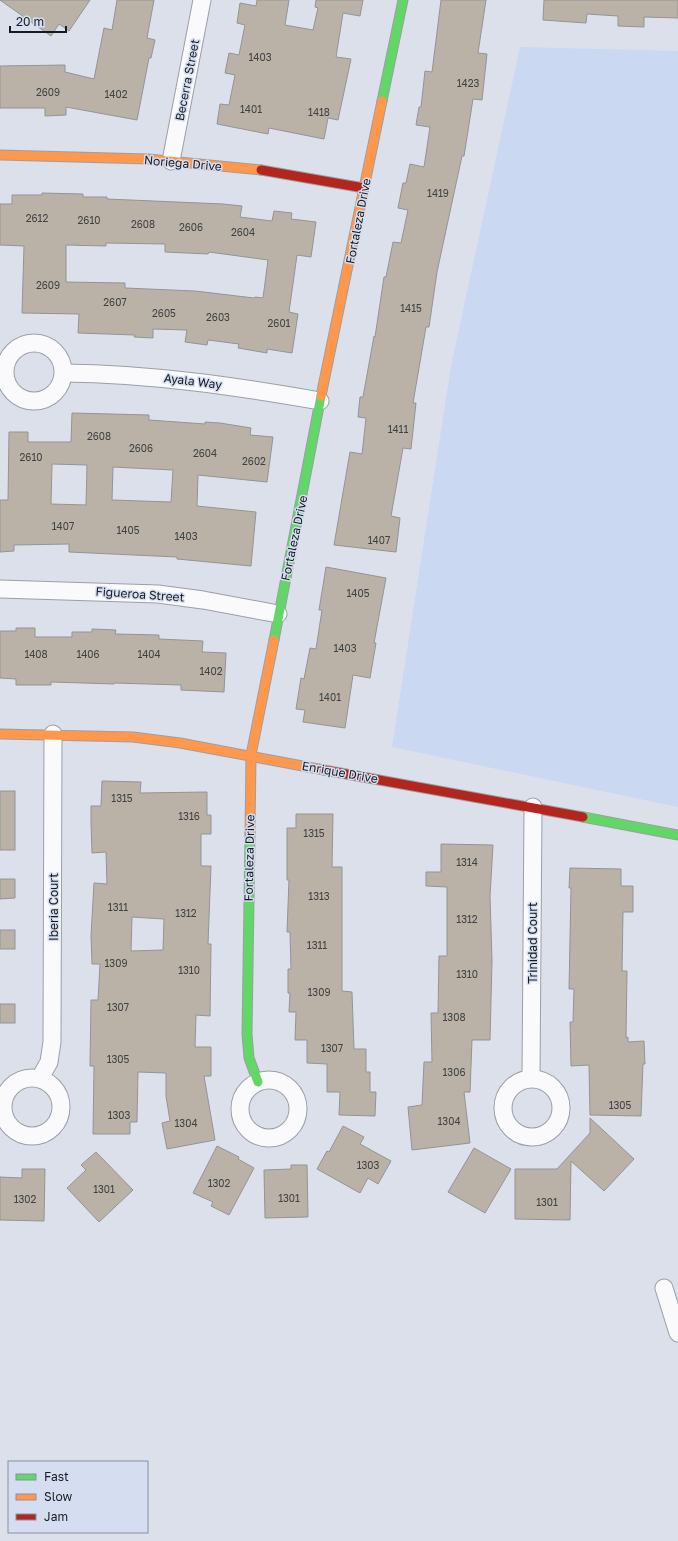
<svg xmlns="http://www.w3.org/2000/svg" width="678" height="1541" viewBox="0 0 678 1541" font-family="'Golos Text',sans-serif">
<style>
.green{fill:#cbd8f1}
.building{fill:#bab2a7;stroke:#939495;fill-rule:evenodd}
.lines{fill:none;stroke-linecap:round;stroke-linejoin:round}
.street-casing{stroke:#9b9fa6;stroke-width:19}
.fast-casing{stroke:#9b9fa6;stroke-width:11}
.slow-casing{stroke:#9b9fa6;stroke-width:11}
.jam-casing{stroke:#9b9fa6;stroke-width:11}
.street{stroke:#fafafc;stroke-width:17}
.fast{stroke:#63d668;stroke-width:9}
.slow{stroke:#ff974d;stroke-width:9}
.jam{stroke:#b3261e;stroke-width:9}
.labels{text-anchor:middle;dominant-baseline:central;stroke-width:3;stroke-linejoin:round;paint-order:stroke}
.number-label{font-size:10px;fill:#404142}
.street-label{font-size:12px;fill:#171b21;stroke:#d5def0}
</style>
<rect width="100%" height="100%" fill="#dbe0ea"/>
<polygon class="green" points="520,47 678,51 678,807 392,747 451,366"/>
<g class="building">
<polygon points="0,0 90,0 69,31 59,24 51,36"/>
<polygon points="117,0 154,0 147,38 155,40 151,58 149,58 137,120 66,107 66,115 45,116 45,108 0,108 0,66 65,65 65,72 94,79 104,28 112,30"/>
<polygon points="257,0 289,0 285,25 313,30 318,8 315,7 316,0 363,0 360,16 343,13 336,57 351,59 338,120 328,118 324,139 269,128 268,134 217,124 220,104 229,105 235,75 225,73 229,53 239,55 245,25 237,23 240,3 256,6"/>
<polygon points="441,0 486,0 478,53 487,54 482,100 473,99 464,156 462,156 437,272 429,327 426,327 413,403 416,403 411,449 403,448 391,516 400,518 396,552 334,545 350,452 362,454 366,418 358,417 360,397 363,397 374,336 375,337 384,277 386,277 393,242 401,243 408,210 398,208 403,183 406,183 410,164 424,167 430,127 416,125 419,107 421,107 425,71 432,72"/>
<polygon points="544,0 678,0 678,18 644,17 644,27 618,26 618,16 587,14 586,23 543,20"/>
<path d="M 42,193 L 83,194 L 83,197 L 107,197 L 107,199 L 223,204 L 242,206 L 240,217 L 272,221 L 274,211 L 292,213 L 291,219 L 316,222 L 311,257 L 297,255 L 289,312 L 298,314 L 292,353 L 267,349 L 267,353 L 238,348 L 239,344 L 208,340 L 207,345 L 185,342 L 187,330 L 153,329 L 153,338 L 134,337 L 135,335 L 78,333 L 79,314 L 22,313 L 24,246 L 0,245 L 0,204 L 12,204 L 12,195 L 42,195 ZM 106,243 L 165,244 L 165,252 L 208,254 L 209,252 L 268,260 L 263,298 L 255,297 L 254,298 L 195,291 L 125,288 L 125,283 L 66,282 L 66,245 L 106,246 Z"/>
<path d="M 72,413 L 149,415 L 149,420 L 205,424 L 205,422 L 220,423 L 251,428 L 250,435 L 273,437 L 267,482 L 198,475 L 197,506 L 256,512 L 251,566 L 177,559 L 177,557 L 69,552 L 69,544 L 14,545 L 14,551 L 0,552 L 0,500 L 8,500 L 9,432 L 28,432 L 28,442 L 71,442 ZM 52,464 L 87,465 L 86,505 L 51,504 ZM 113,467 L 173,470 L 171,502 L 112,500 Z"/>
<polygon points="326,567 386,578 374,643 376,643 370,678 353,675 345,728 303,722 305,710 296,709 301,678 304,679 310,648 316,649 322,610 319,610"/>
<polygon points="16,628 35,628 35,637 72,637 72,632 92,632 92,629 116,630 115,634 159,635 159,639 203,641 202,652 226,653 224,692 181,690 181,685 114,683 114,684 51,682 51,685 16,685 16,679 0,678 0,631 16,631"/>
<path d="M 102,781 L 141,782 L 140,793 L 207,792 L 207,815 L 211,815 L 211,834 L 201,834 L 201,866 L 211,866 L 208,944 L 211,944 L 210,1016 L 196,1015 L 195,1047 L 211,1047 L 211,1076 L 204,1076 L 215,1140 L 167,1149 L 162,1123 L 170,1121 L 166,1096 L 166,1073 L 138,1072 L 137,1122 L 130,1122 L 130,1134 L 93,1134 L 94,1066 L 90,1066 L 91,1000 L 98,1000 L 100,964 L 92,964 L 91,936 L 94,883 L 107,884 L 106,852 L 92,853 L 91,822 L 91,806 L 101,806 ZM 132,917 L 164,919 L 163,950 L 131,951 Z"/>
<rect x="0" y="791" width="15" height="59"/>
<polygon points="296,814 333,814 332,867 342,867 342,991 352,992 354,1049 366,1049 366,1072 370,1072 370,1092 376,1092 375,1116 339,1115 340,1092 327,1092 327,1064 307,1063 307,1040 295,1040 296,1012 289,1012 290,993 288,993 288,969 291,969 290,932 287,932 289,880 287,880 287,828 296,828"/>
<polygon points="441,844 493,845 490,896 492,961 490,1040 472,1040 470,1092 464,1092 470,1143 412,1150 408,1107 422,1105 424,1062 432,1062 431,1013 438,1013 439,956 447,956 447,887 426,886 426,872 441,872"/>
<polygon points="570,868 621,869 621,886 633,886 633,912 623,912 622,971 627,971 626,1038 628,1037 628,1042 644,1041 645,1064 643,1064 641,1116 590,1115 589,1065 571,1066 570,1022 573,1022 574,989 569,989 571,888 569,888"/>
<polygon points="0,879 15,879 15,898 0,899"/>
<rect x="0" y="930" width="15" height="19"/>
<rect x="0" y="1004" width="15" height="19"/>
<polygon points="590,1118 634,1159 604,1191 571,1161 570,1220 515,1219 515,1169 557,1169 590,1133"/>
<polygon points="343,1126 364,1137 360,1144 391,1161 378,1184 368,1178 360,1193 317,1169 327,1151 329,1152"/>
<polygon points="217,1146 239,1157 238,1159 254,1168 229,1215 211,1206 213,1202 193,1193"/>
<polygon points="474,1148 511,1169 485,1213 448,1192"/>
<polygon points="96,1152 133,1190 99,1222 67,1188 86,1170 81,1165"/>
<polygon points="291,1165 307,1165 308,1217 265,1218 264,1170 291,1169"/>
<polygon points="22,1169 45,1169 44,1221 0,1220 0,1177 22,1178"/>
</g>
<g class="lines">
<g class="street-casing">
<g id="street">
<polyline points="171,161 202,0"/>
<circle cx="34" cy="372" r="29"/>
<path d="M 64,373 C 150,374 235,386 320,401"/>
<polyline points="0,589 158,594 203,600 278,614"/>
<circle cx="32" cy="1107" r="29"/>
<polyline points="40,1078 49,1062 52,1042 53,734"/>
<polyline points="531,1078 533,807"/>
<circle cx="532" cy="1108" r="29"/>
<circle cx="269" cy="1109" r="29"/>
<polyline points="664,1288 678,1333"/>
</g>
</g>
<g class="fast-casing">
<g id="fast">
<polyline points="382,101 403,0"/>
<polyline points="274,640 321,396"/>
<polyline points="583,817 678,835"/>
<polyline points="250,833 247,1034 249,1058 258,1082"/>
</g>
</g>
<g class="slow-casing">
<g id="slow">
<polyline points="0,155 148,159 261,170"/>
<polyline points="321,396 382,101"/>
<polyline points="0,734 133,737 180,743 324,770"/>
<polyline points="250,833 251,755 274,640"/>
</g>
</g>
<g class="jam-casing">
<g id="jam">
<polyline points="261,170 364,188"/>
<polyline points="324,770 583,817"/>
</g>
</g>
<use href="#street" class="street"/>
<use href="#fast" class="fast"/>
<use href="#slow" class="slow"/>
<use href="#jam" class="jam"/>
</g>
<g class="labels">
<g class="number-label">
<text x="260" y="57">1403</text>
<text x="468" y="83">1423</text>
<text x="48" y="92">2609</text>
<text x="116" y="94">1402</text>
<text x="251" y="109">1401</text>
<text x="319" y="112">1418</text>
<text x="438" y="193">1419</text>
<text x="37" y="218">2612</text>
<text x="89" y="220">2610</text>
<text x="143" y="224">2608</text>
<text x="191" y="227">2606</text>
<text x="243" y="232">2604</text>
<text x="48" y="285">2609</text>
<text x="115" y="302">2607</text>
<text x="411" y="308">1415</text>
<text x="164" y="313">2605</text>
<text x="218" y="317">2603</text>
<text x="279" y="323">2601</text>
<text x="398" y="429">1411</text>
<text x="99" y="436">2608</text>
<text x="141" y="448">2606</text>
<text x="205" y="453">2604</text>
<text x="31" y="457">2610</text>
<text x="254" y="461">2602</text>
<text x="63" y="526">1407</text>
<text x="128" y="530">1405</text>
<text x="186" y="536">1403</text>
<text x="379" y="540">1407</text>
<text x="358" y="593">1405</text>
<text x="345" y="648">1403</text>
<text x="36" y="654">1408</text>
<text x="88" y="654">1406</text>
<text x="149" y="654">1404</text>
<text x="211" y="671">1402</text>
<text x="330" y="697">1401</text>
<text x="122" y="798">1315</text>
<text x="189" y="816">1316</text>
<text x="314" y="833">1315</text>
<text x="467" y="862">1314</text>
<text x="319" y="896">1313</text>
<text x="118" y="907">1311</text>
<text x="186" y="913">1312</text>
<text x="467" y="919">1312</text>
<text x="317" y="945">1311</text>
<text x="116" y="963">1309</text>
<text x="189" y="970">1310</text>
<text x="467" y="974">1310</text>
<text x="319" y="992">1309</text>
<text x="118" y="1007">1307</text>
<text x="454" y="1017">1308</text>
<text x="332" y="1048">1307</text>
<text x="118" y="1059">1305</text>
<text x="454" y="1072">1306</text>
<text x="620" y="1105">1305</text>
<text x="119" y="1115">1303</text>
<text x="449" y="1121">1304</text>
<text x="186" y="1123">1304</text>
<text x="368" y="1165">1303</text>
<text x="219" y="1183">1302</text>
<text x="104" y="1189">1301</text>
<text x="289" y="1198">1301</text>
<text x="25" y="1199">1302</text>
<text x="547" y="1202">1301</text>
</g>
<g class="street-label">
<text transform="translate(187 80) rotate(-79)">Becerra Street</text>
<text transform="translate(183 163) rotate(5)">Noriega Drive</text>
<text transform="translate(358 221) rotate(-79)">Fortaleza Drive</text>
<text transform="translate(193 381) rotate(7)">Ayala Way</text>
<text transform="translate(294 538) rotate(-78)">Fortaleza Drive</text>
<text transform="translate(140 594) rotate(4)">Figueroa Street</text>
<text transform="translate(340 772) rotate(10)">Enrique Drive</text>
<text transform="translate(249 858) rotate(-89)">Fortaleza Drive</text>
<text transform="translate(53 907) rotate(-90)">Iberia Court</text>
<text transform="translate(532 943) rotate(-90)">Trinidad Court</text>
</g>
</g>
<rect x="8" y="1461" width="140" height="72" fill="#d5def0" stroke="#89909d"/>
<rect x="16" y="1474" width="20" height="6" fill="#63d668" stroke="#89909d"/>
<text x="44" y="1481" font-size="12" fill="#171b21">Fast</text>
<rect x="16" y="1494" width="20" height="6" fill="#ff974d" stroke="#89909d"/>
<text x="44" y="1501" font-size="12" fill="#171b21">Slow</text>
<rect x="16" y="1514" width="20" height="6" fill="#b3261e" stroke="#89909d"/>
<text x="44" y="1521" font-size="12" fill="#171b21">Jam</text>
<path d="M10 26v6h56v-6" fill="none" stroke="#171b21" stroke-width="2"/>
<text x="16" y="26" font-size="12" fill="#171b21" stroke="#d5def0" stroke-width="3" paint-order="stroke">20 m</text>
</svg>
